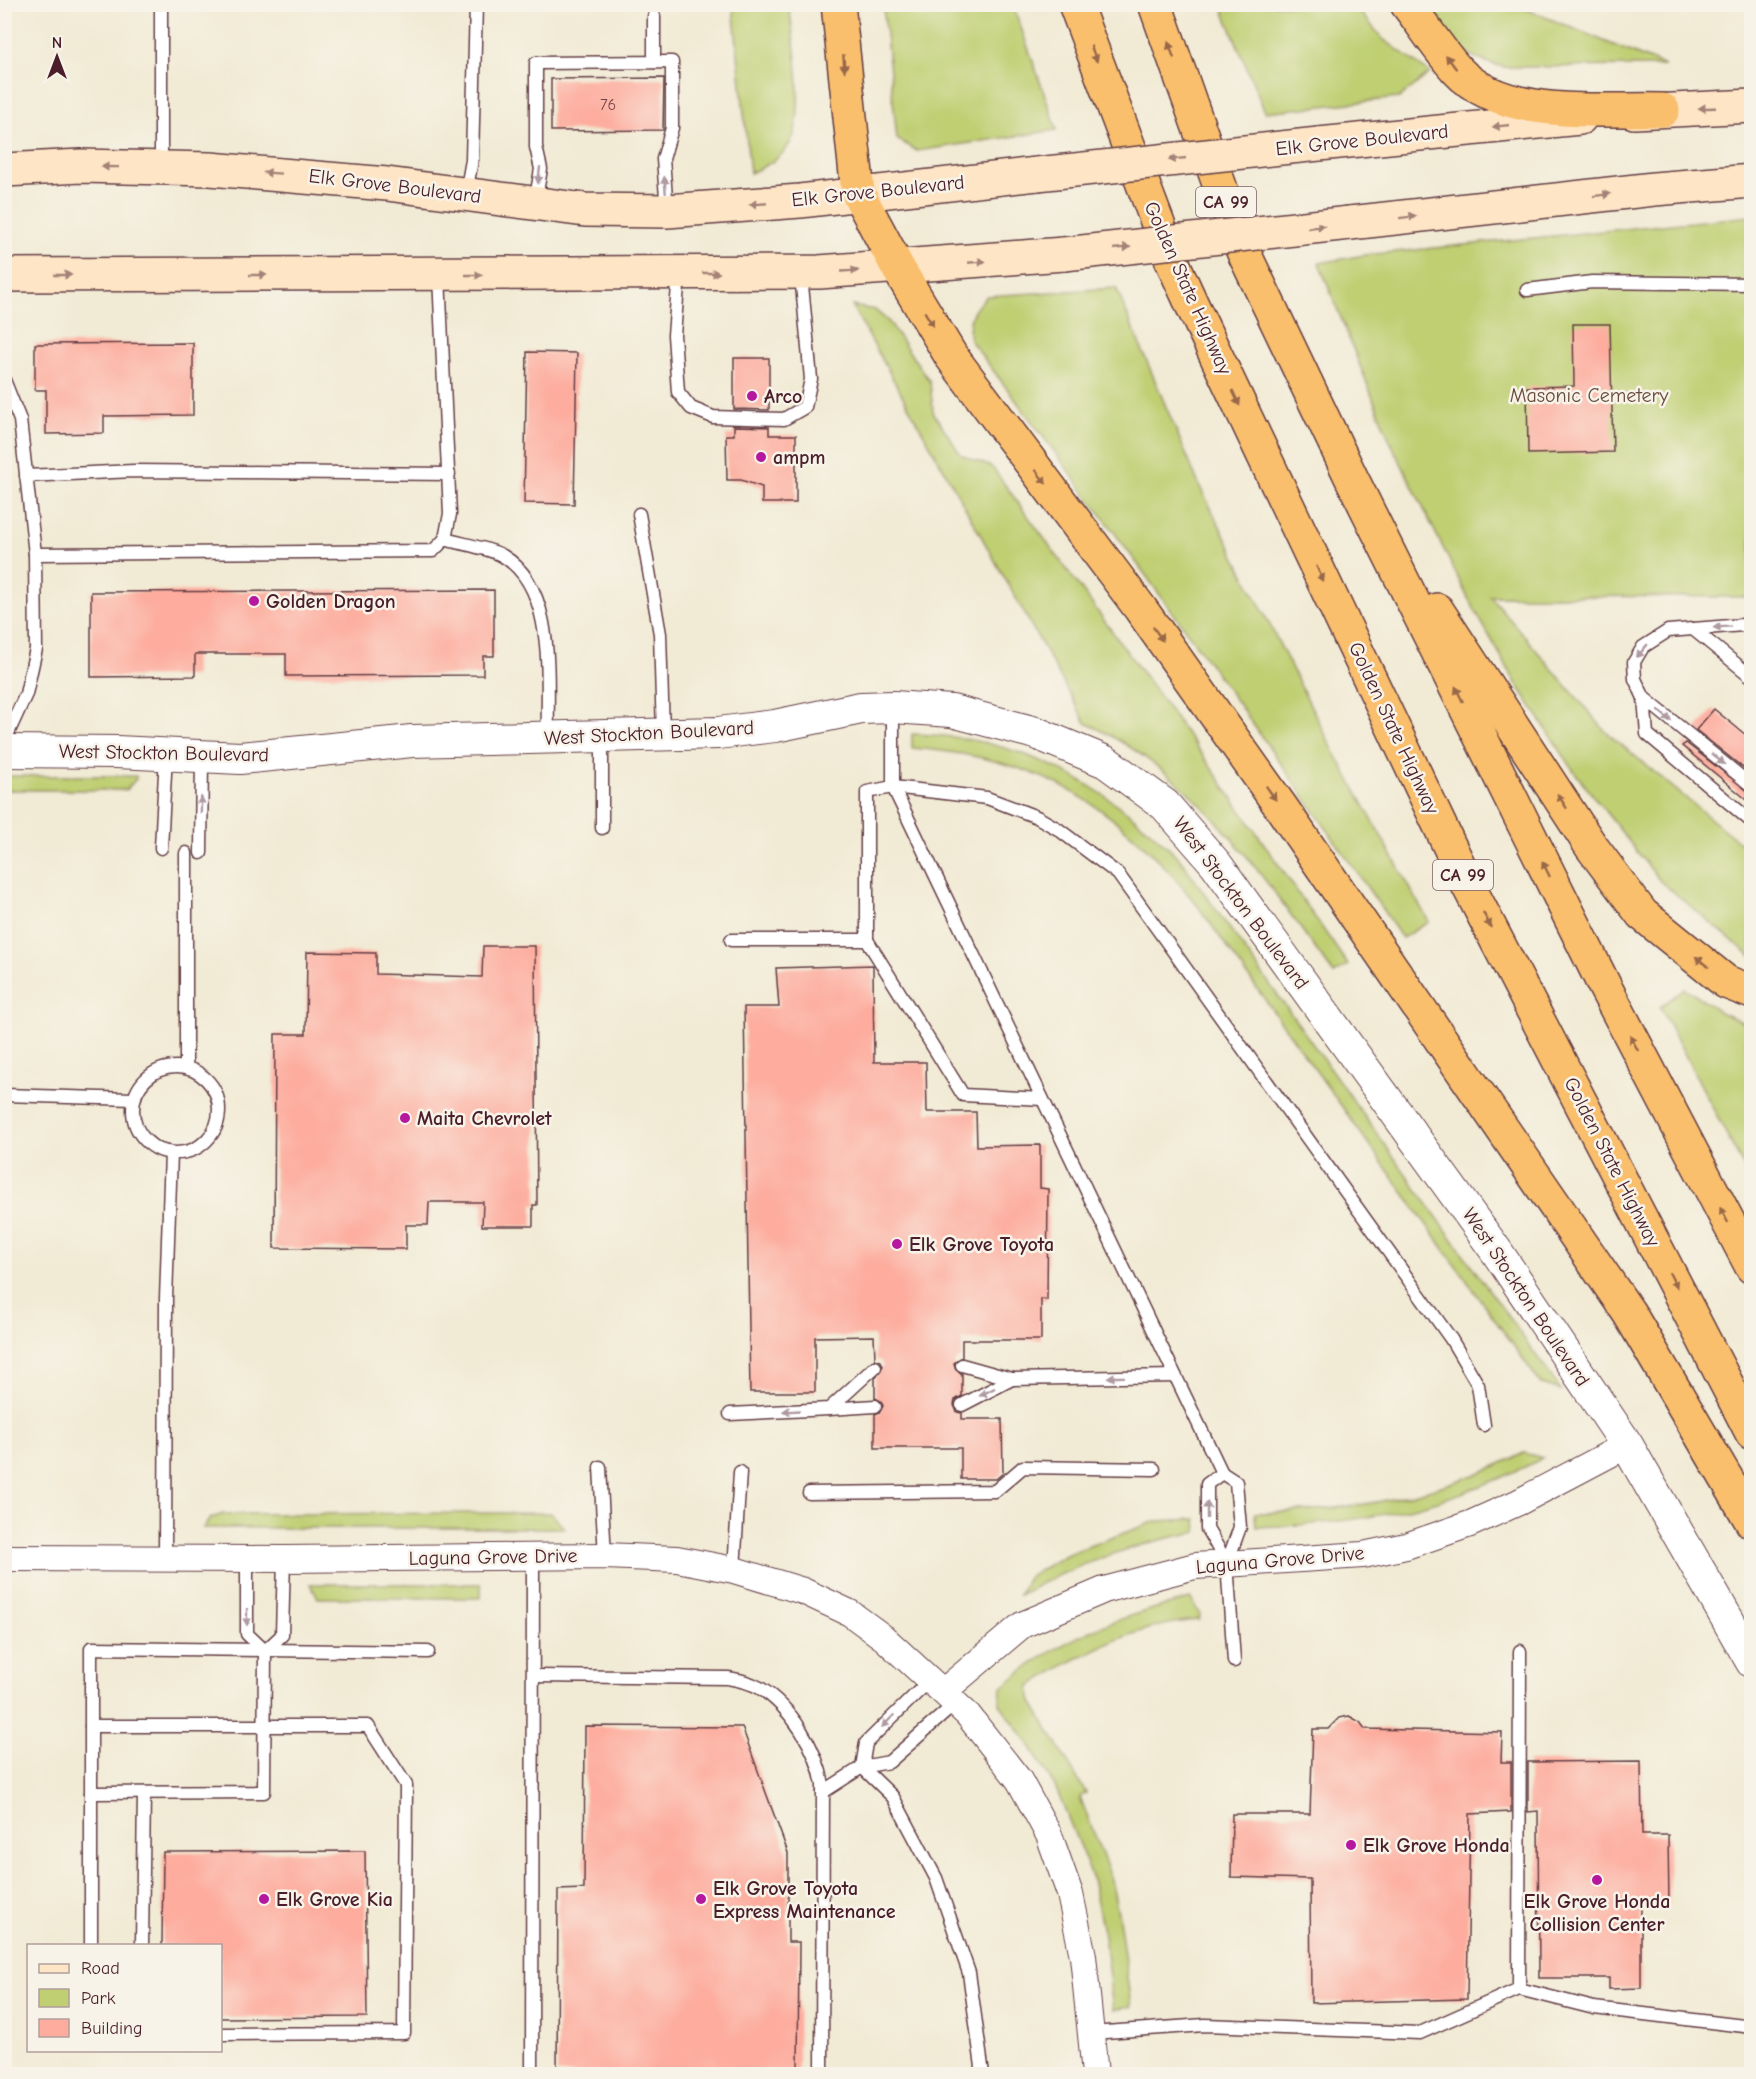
<svg xmlns="http://www.w3.org/2000/svg" width="1756" height="2079" viewBox="0 0 1756 2079" font-family="'Comic Neue',sans-serif">
<style>
.green{fill:#bfcf72;stroke:#84774e;stroke-width:1.5}
.building{fill:#fdac9d}
.lines{fill:none;stroke-linecap:round;stroke-linejoin:round}
.service-casing{stroke:#633d44;stroke-width:15}
.minor-casing{stroke:#633d44;stroke-width:28}
.tertiary-casing{stroke:#633d44;stroke-width:34}
.secondary-casing{stroke:#633d44;stroke-width:36}
.motorway-casing{stroke:#633d44;stroke-width:36}
.service{stroke:#fff;stroke-width:12}
.minor{stroke:#fff;stroke-width:26}
.tertiary{stroke:#fff;stroke-width:32}
.secondary{stroke:#fde5c5;stroke-width:33}
.motorway{stroke:#f9bf6d;stroke-width:33}
.secondary-bridge-casing{stroke:#633d44;stroke-width:36;stroke-linecap:butt}
.secondary-bridge{stroke:#fde5c5;stroke-width:33}
.oneway{fill:#996749}
.oneway2{fill:#a48278}
.oneway3{fill:#ae9aa0}
.poi-dot{fill:#b5179e;stroke:#f7f3e8;stroke-width:2}
.labels{text-anchor:middle;dominant-baseline:central;stroke-width:5;stroke-linejoin:round;paint-order:stroke}
.number-label{font-size:16px;fill:#774248}
.shield{fill:#f7f3e8;stroke:#7e5f64;stroke-width:1.5}
.shield-label{font-size:18px;font-weight:bold;fill:#4a1f2b}
.street-label{font-size:20px;fill:#4a1f2b;stroke:#f7f3e8}
.park-label{font-size:20px;fill:#674b3d;stroke:#f7f3e8}
.poi-label{font-size:20px;font-weight:bold;fill:#4a1f2b;stroke:#f7f3e8;text-anchor:start}
</style>
<rect width="100%" height="100%" fill="#f7f3e8"/>
<filter id="ink" filterUnits="userSpaceOnUse"><feTurbulence type="fractalNoise" baseFrequency=".0167" numOctaves="2"/><feDisplacementMap in="SourceGraphic" scale="12" xChannelSelector="R" yChannelSelector="G"/><feConvolveMatrix kernelMatrix="1 2 1 2 8 2 1 2 1" color-interpolation-filters="sRGB"/></filter>
<filter id="wash" filterUnits="userSpaceOnUse"><feTurbulence type="fractalNoise" baseFrequency=".008" numOctaves="4" result="noise"/><feDisplacementMap in="SourceGraphic" scale="24" xChannelSelector="R" yChannelSelector="G"/><feGaussianBlur stdDeviation="1.35" result="paint"/><feColorMatrix in="noise" values="0 0 0 0 0 0 0 0 0 0 0 0 0 0 0 0 0 1.4 0 .05"/><feComposite in="paint" operator="in"/></filter>
<g filter="url(#wash)">
<rect width="100%" height="100%" fill="#f1ead4"/>
<g class="green">
<path d="M 733,5 L 789,5 C 793,36 807,116 790,143 C 781,159 766,166 750,173 Z"/>
<polygon points="883,5 1013,5 1057,130 917,151 897,139"/>
<polygon points="1221,5 1354,5 1383,39 1430,73 1399,98 1265,112"/>
<path d="M 1429,5 L 1516,5 L 1665,66 L 1504,67 C 1459,57 1452,41 1429,5 Z"/>
<polygon points="1751,216 1751,597 1490,596 1606,732 1751,852 1751,956 1660,881 1576,774 1516,683 1468,598 1390,441 1319,263 1365,255"/>
<path d="M 1116,288 L 1199,485 L 1331,746 L 1429,922 L 1402,938 C 1263,735 1120,536 970,340 C 967,320 972,310 987,296 Z"/>
<path d="M 852,306 L 875,310 L 889,322 L 930,382 L 933,412 L 961,455 L 992,467 L 1206,760 L 1348,965 L 1334,974 C 1261,876 1201,776 1086,723 Z"/>
<path d="M 912,734 C 1020,736 1104,783 1179,858 L 1561,1390 L 1541,1384 L 1197,905 C 1118,805 1041,757 912,748 Z"/>
<polygon points="5,776 136,776 136,779 126,790 5,790"/>
<polygon points="1685,988 1722,1013 1751,1026 1751,1181 1660,1007"/>
<path d="M 1524,1453 L 1543,1458 C 1445,1508 1365,1524 1256,1527 L 1255,1513 C 1355,1511 1434,1497 1524,1453 Z"/>
<polygon points="551,1513 565,1528 203,1528 210,1519 223,1514"/>
<path d="M 1196,1519 L 1197,1532 C 1133,1544 1076,1564 1019,1595 L 1029,1576 L 1068,1554 L 1156,1521 Z"/>
<polygon points="310,1584 481,1584 481,1598 318,1598"/>
<path d="M 1191,1599 L 1200,1615 L 1199,1620 C 1138,1624 1079,1654 1029,1687 L 1032,1702 L 1086,1793 L 1080,1797 L 1110,1875 L 1119,1918 L 1131,2007 L 1113,2010 L 1104,1936 L 1091,1874 L 1055,1786 L 1027,1741 L 1000,1704 L 1001,1688 C 1061,1637 1116,1617 1191,1599 Z"/>
</g>
<g id="blocks">
<g class="building">
<polygon points="664,78 663,130 551,131 551,79"/>
<polygon points="1573,324 1610,324 1613,452 1528,454 1527,387 1574,386"/>
<polygon points="193,343 193,415 104,416 104,433 46,434 46,390 35,390 35,344"/>
<polygon points="527,352 577,353 574,504 524,503"/>
<polygon points="734,358 769,358 769,410 734,409"/>
<polygon points="734,426 769,427 769,435 796,435 796,503 762,503 762,487 741,480 727,480 726,435 734,435"/>
<polygon points="494,590 494,656 483,656 483,675 286,676 286,654 195,654 195,676 91,677 91,592"/>
<polygon points="1714,709 1752,740 1752,775 1696,730"/>
<polygon points="1686,743 1752,794 1752,804 1682,746"/>
<polygon points="483,946 535,946 537,1205 533,1205 533,1226 482,1226 483,1202 429,1202 428,1225 406,1225 406,1249 274,1248 275,1034 306,1034 307,952 376,953 376,974 482,977"/>
<polygon points="873,965 874,1062 926,1062 927,1112 976,1112 977,1146 1040,1145 1040,1188 1048,1189 1047,1300 1041,1299 1041,1340 962,1340 962,1357 954,1363 956,1370 962,1374 962,1396 955,1400 954,1405 957,1412 962,1413 962,1419 1002,1419 1003,1473 996,1479 961,1479 961,1448 875,1448 875,1414 880,1412 883,1406 881,1401 875,1398 875,1378 883,1366 881,1361 875,1359 874,1336 815,1337 815,1392 750,1392 744,1007 779,1007 776,968"/>
<polygon points="1349,1716 1360,1722 1365,1729 1502,1732 1501,1762 1511,1762 1511,1812 1470,1814 1467,1999 1311,2003 1310,1879 1231,1877 1232,1814 1310,1814 1313,1729 1328,1729 1339,1718"/>
<polygon points="585,1726 742,1727 788,1853 788,1942 799,1942 798,2074 557,2074 558,1890 584,1889"/>
<polygon points="1641,1761 1642,1835 1668,1835 1669,1906 1641,1906 1641,1988 1609,1989 1609,1978 1539,1978 1538,1811 1528,1812 1528,1762"/>
<polygon points="365,1851 367,2017 220,2018 220,1946 162,1946 163,1852"/>
</g>
</g>
</g>
<g filter="url(#ink)">
<use href="#blocks" fill-opacity="0" stroke="#633d44" stroke-width="1.5"/>
<g class="lines">
<g class="service-casing">
<g id="service">
<polyline points="161,4 161,167"/>
<polyline points="654,16 654,62"/>
<polyline points="466,193 472,160 476,4"/>
<polyline points="535,203 541,169 536,147 536,63 672,62 672,128 663,159 667,210"/>
<polyline points="679,274 674,335 678,392 691,408 713,417 784,419 805,407 811,379 801,275"/>
<polyline points="1527,290 1592,282 1752,284"/>
<polyline points="4,380 20,420 35,554 36,649 26,694 4,742"/>
<polyline points="26,476 134,471 449,474"/>
<polyline points="639,514 660,634 663,733"/>
<path d="M 445,539 C 461,544 490,548 503,556 C 558,589 546,682 548,737"/>
<polyline points="35,554 433,551 445,539 450,514 439,276"/>
<polyline points="1693,629 1752,677"/>
<polyline points="1752,629 1743,625 1668,631 1643,647 1634,662 1635,679 1644,698 1647,734 1752,822"/>
<polyline points="1644,698 1752,786"/>
<polyline points="893,708 893,787 1222,1473"/>
<polyline points="602,736 602,828"/>
<polyline points="161,848 166,755"/>
<polyline points="201,853 202,758"/>
<polyline points="731,940 867,940 867,792 893,787 987,798 1037,817 1058,829 1118,874 1451,1339 1478,1385 1484,1425"/>
<polyline points="867,940 963,1095 1042,1099"/>
<circle cx="176" cy="1110" r="43"/>
<polyline points="186,1068 186,853"/>
<polyline points="4,1095 133,1099"/>
<polyline points="962,1365 1012,1379 1175,1376"/>
<polyline points="962,1405 1012,1379"/>
<polyline points="829,1409 875,1406"/>
<polyline points="730,1414 829,1409 875,1367"/>
<polyline points="600,1467 605,1556"/>
<polyline points="809,1493 995,1491 1023,1467 1154,1469"/>
<polyline points="165,1558 166,1299 171,1153"/>
<polyline points="247,1559 247,1634 265,1651 282,1635 284,1559"/>
<polyline points="1227,1563 1207,1529 1207,1484 1222,1473 1236,1482 1240,1527 1227,1563 1234,1661"/>
<polyline points="734,1570 740,1472"/>
<path d="M 534,1676 L 728,1678 C 739,1680 750,1682 760,1688 C 791,1707 817,1749 823,1785 L 822,2074"/>
<polyline points="930,1680 866,1743 862,1767 889,1762 956,1703"/>
<polyline points="91,1726 368,1726 406,1785 404,2033 220,2034"/>
<polyline points="823,1792 862,1767 893,1797 936,1878 969,1973 983,2074"/>
<polyline points="91,1793 264,1792 265,1651"/>
<polyline points="91,1946 91,1648 428,1652"/>
<polyline points="142,1946 144,1793"/>
<polyline points="1519,1989 1594,2008 1752,2027"/>
<polyline points="1091,2033 1205,2025 1420,2033 1519,1989 1520,1651"/>
<polyline points="532,2074 533,1556"/>
</g>
</g>
<g class="minor-casing">
<g id="minor">
<polyline points="4,1558 284,1559 605,1556 677,1559 734,1570 803,1591 850,1613 884,1638 968,1715 1019,1780 1049,1835 1070,1894 1083,1956 1095,2074"/>
<polyline points="944,1691 1022,1625 1104,1590 1195,1566 1363,1555 1406,1546 1470,1524 1519,1502 1627,1445"/>
</g>
</g>
<g class="tertiary-casing">
<polyline id="tertiary" points="4,751 117,752 240,758 412,741 718,733 775,726 861,708 893,707 952,711 1036,733 1106,762 1165,805 1216,864 1497,1252 1627,1445 1752,1662"/>
</g>
<g class="secondary-casing">
<g id="secondary">
<polyline points="1634,112 1752,106"/>
<polyline points="1319,144 1580,118"/>
<polyline points="4,170 81,166 210,169 387,184 585,210 667,211 800,201 1037,174"/>
<polyline points="1350,223 1654,189 1752,181"/>
<polyline points="4,275 819,272 1064,254"/>
</g>
</g>
<g class="motorway-casing">
<g id="motorway">
<polyline points="838,4 858,193 898,268 951,356 1140,608 1281,807 1629,1313 1752,1522"/>
<polyline points="1075,4 1172,261 1193,307 1468,885 1752,1433"/>
<polyline points="1155,4 1243,251 1351,477 1605,987 1752,1267"/>
<path d="M 1407,4 C 1424,26 1439,50 1457,70 C 1504,121 1601,108 1663,110"/>
<polyline points="1437,610 1591,846 1642,914 1726,982 1752,992"/>
</g>
</g>
<use href="#service" class="service"/>
<use href="#minor" class="minor"/>
<use href="#tertiary" class="tertiary"/>
<use href="#secondary" class="secondary"/>
<use href="#motorway" class="motorway"/>
<g class="secondary-bridge-casing">
<g id="secondary-bridge">
<polyline points="1037,174 1319,144"/>
<polyline points="1064,254 1350,223"/>
</g>
</g>
<use href="#secondary-bridge" class="secondary-bridge"/>
</g>
<defs><path id="oneway-solid" d="M-6-.8H1V-3.2L6.5 0L1 3.2V.8H-6Z" transform="scale(1.5)"/></defs>
<g class="oneway">
<use href="#oneway-solid" transform="translate(1171 50) rotate(-110)"/>
<use href="#oneway-solid" transform="translate(1094 54) rotate(69)"/>
<use href="#oneway-solid" transform="translate(1451 62) rotate(-127)"/>
<use href="#oneway-solid" transform="translate(844 63) rotate(85)"/>
<use href="#oneway-solid" transform="translate(929 319) rotate(59)"/>
<use href="#oneway-solid" transform="translate(1236 398) rotate(65)"/>
<use href="#oneway-solid" transform="translate(1041 477) rotate(53)"/>
<use href="#oneway-solid" transform="translate(1320 574) rotate(65)"/>
<use href="#oneway-solid" transform="translate(1158 634) rotate(55)"/>
<use href="#oneway-solid" transform="translate(1459 694) rotate(-116)"/>
<use href="#oneway-solid" transform="translate(1271 793) rotate(55)"/>
<use href="#oneway-solid" transform="translate(1562 801) rotate(-123)"/>
<use href="#oneway-solid" transform="translate(1546 869) rotate(-116)"/>
<use href="#oneway-solid" transform="translate(1487 920) rotate(63)"/>
<use href="#oneway-solid" transform="translate(1702 962) rotate(-141)"/>
<use href="#oneway-solid" transform="translate(1634 1043) rotate(-118)"/>
<use href="#oneway-solid" transform="translate(1724 1215) rotate(-118)"/>
<use href="#oneway-solid" transform="translate(1673 1280) rotate(63)"/>
</g>
<g class="oneway2">
<use href="#oneway-solid" transform="translate(1707 108) rotate(178)"/>
<use href="#oneway-solid" transform="translate(1501 126) rotate(174)"/>
<use href="#oneway-solid" transform="translate(1177 159) rotate(174)"/>
<use href="#oneway-solid" transform="translate(110 167) rotate(-179)"/>
<use href="#oneway-solid" transform="translate(272 173) rotate(-176)"/>
<use href="#oneway-solid" transform="translate(1602 195) rotate(-7)"/>
<use href="#oneway-solid" transform="translate(758 204) rotate(175)"/>
<use href="#oneway-solid" transform="translate(1408 217) rotate(-7)"/>
<use href="#oneway-solid" transform="translate(1316 227) rotate(-6)"/>
<use href="#oneway-solid" transform="translate(1122 248) rotate(-6)"/>
<use href="#oneway-solid" transform="translate(977 262) rotate(-5)"/>
<use href="#oneway-solid" transform="translate(850 271) rotate(-3)"/>
<use href="#oneway-solid" transform="translate(711 273)"/>
<use href="#oneway-solid" transform="translate(63 275)"/>
<use href="#oneway-solid" transform="translate(258 275)"/>
<use href="#oneway-solid" transform="translate(474 275)"/>
</g>
<g class="oneway3">
<use href="#oneway-solid" transform="translate(539 175) rotate(97)"/>
<use href="#oneway-solid" transform="translate(665 185) rotate(-95)"/>
<use href="#oneway-solid" transform="translate(1722 627) rotate(176)"/>
<use href="#oneway-solid" transform="translate(1642 651) rotate(130)"/>
<use href="#oneway-solid" transform="translate(1665 716) rotate(40)"/>
<use href="#oneway-solid" transform="translate(1718 759) rotate(39)"/>
<use href="#oneway-solid" transform="translate(201 805) rotate(-89)"/>
<use href="#oneway-solid" transform="translate(1116 1377) rotate(179)"/>
<use href="#oneway-solid" transform="translate(987 1392) rotate(153)"/>
<use href="#oneway-solid" transform="translate(791 1411) rotate(177)"/>
<use href="#oneway-solid" transform="translate(1207 1510) rotate(-90)"/>
<use href="#oneway-solid" transform="translate(247 1617) rotate(90)"/>
<use href="#oneway-solid" transform="translate(888 1721) rotate(135)"/>
</g>
</g>
<g class="poi-dot">
<circle cx="752" cy="396" r="6"/>
<circle cx="761" cy="457" r="6"/>
<circle cx="254" cy="601" r="6"/>
<circle cx="405" cy="1118" r="6"/>
<circle cx="897" cy="1244" r="6"/>
<circle cx="1351" cy="1845" r="6"/>
<circle cx="1597" cy="1880" r="6"/>
<circle cx="264" cy="1899" r="6"/>
<circle cx="701" cy="1899" r="6"/>
</g>
<g class="labels">
<g class="number-label">
<text x="608" y="105">76</text>
</g>
<g class="shield">
<rect x="1196" y="187" width="60" height="30" rx="4.5"/>
<rect x="1433" y="860" width="60" height="30" rx="4.5"/>
</g>
<g class="shield-label">
<text x="1226" y="202">CA 99</text>
<text x="1463" y="875">CA 99</text>
</g>
<g class="street-label">
<text transform="translate(1362 140) rotate(-6)">Elk Grove Boulevard</text>
<text transform="translate(395 186) rotate(7)">Elk Grove Boulevard</text>
<text transform="translate(878 191) rotate(-6)">Elk Grove Boulevard</text>
<text transform="translate(1188 288) rotate(66)">Golden State Highway</text>
<text transform="translate(1394 728) rotate(65)">Golden State Highway</text>
<text transform="translate(649 733) rotate(-3)">West Stockton Boulevard</text>
<text transform="translate(164 753) rotate(1)">West Stockton Boulevard</text>
<text transform="translate(1241 903) rotate(53)">West Stockton Boulevard</text>
<text transform="translate(1612 1162) rotate(63)">Golden State Highway</text>
<text transform="translate(1526 1297) rotate(56)">West Stockton Boulevard</text>
<text transform="translate(493 1557) rotate(-1)">Laguna Grove Drive</text>
<text transform="translate(1280 1560) rotate(-5)">Laguna Grove Drive</text>
</g>
<g class="park-label">
<text x="1589" y="395">Masonic Cemetery</text>
</g>
<g class="poi-label">
<text x="764" y="396">Arco</text>
<text x="773" y="457">ampm</text>
<text x="266" y="601">Golden Dragon</text>
<text x="417" y="1118">Maita Chevrolet</text>
<text x="909" y="1244">Elk Grove Toyota</text>
<text x="1363" y="1845">Elk Grove Honda</text>
<text x="713" y="1888">Elk Grove Toyota<tspan x="713" dy="23">Express Maintenance</tspan></text>
<text x="276" y="1899">Elk Grove Kia</text>
<text x="1597" y="1901" text-anchor="middle">Elk Grove Honda<tspan x="1597" dy="23">Collision Center</tspan></text>
</g>
</g>
<rect width="1756" height="2079" fill="none" stroke="#f7f3e8" stroke-width="24"/>
<rect x="27" y="1944" width="195" height="108" fill="#f7f3e8" stroke="#b29e9c" stroke-width="1.5"/>
<rect x="39" y="1964" width="30" height="9" fill="#fde5c5" stroke="#b29e9c" stroke-width="1.5"/>
<text x="81" y="1974" font-size="18" fill="#4a1f2b">Road</text>
<rect x="39" y="1989" width="30" height="18" fill="#bfcf72" stroke="#b29e9c" stroke-width="1.5"/>
<text x="81" y="2004" font-size="18" fill="#4a1f2b">Park</text>
<rect x="39" y="2019" width="30" height="18" fill="#fdac9d" stroke="#b29e9c" stroke-width="1.5"/>
<text x="81" y="2034" font-size="18" fill="#4a1f2b">Building</text>
<g transform="translate(57 57)" stroke="#f7f3e8" stroke-width="4.5" paint-order="stroke">
<path d="M0-4.5L10 22L0 15L-10 22Z" fill="#4a1f2b"/>
<text y="-9" font-size="16" font-weight="bold" text-anchor="middle" fill="#4a1f2b">N</text>
</g>
</svg>
